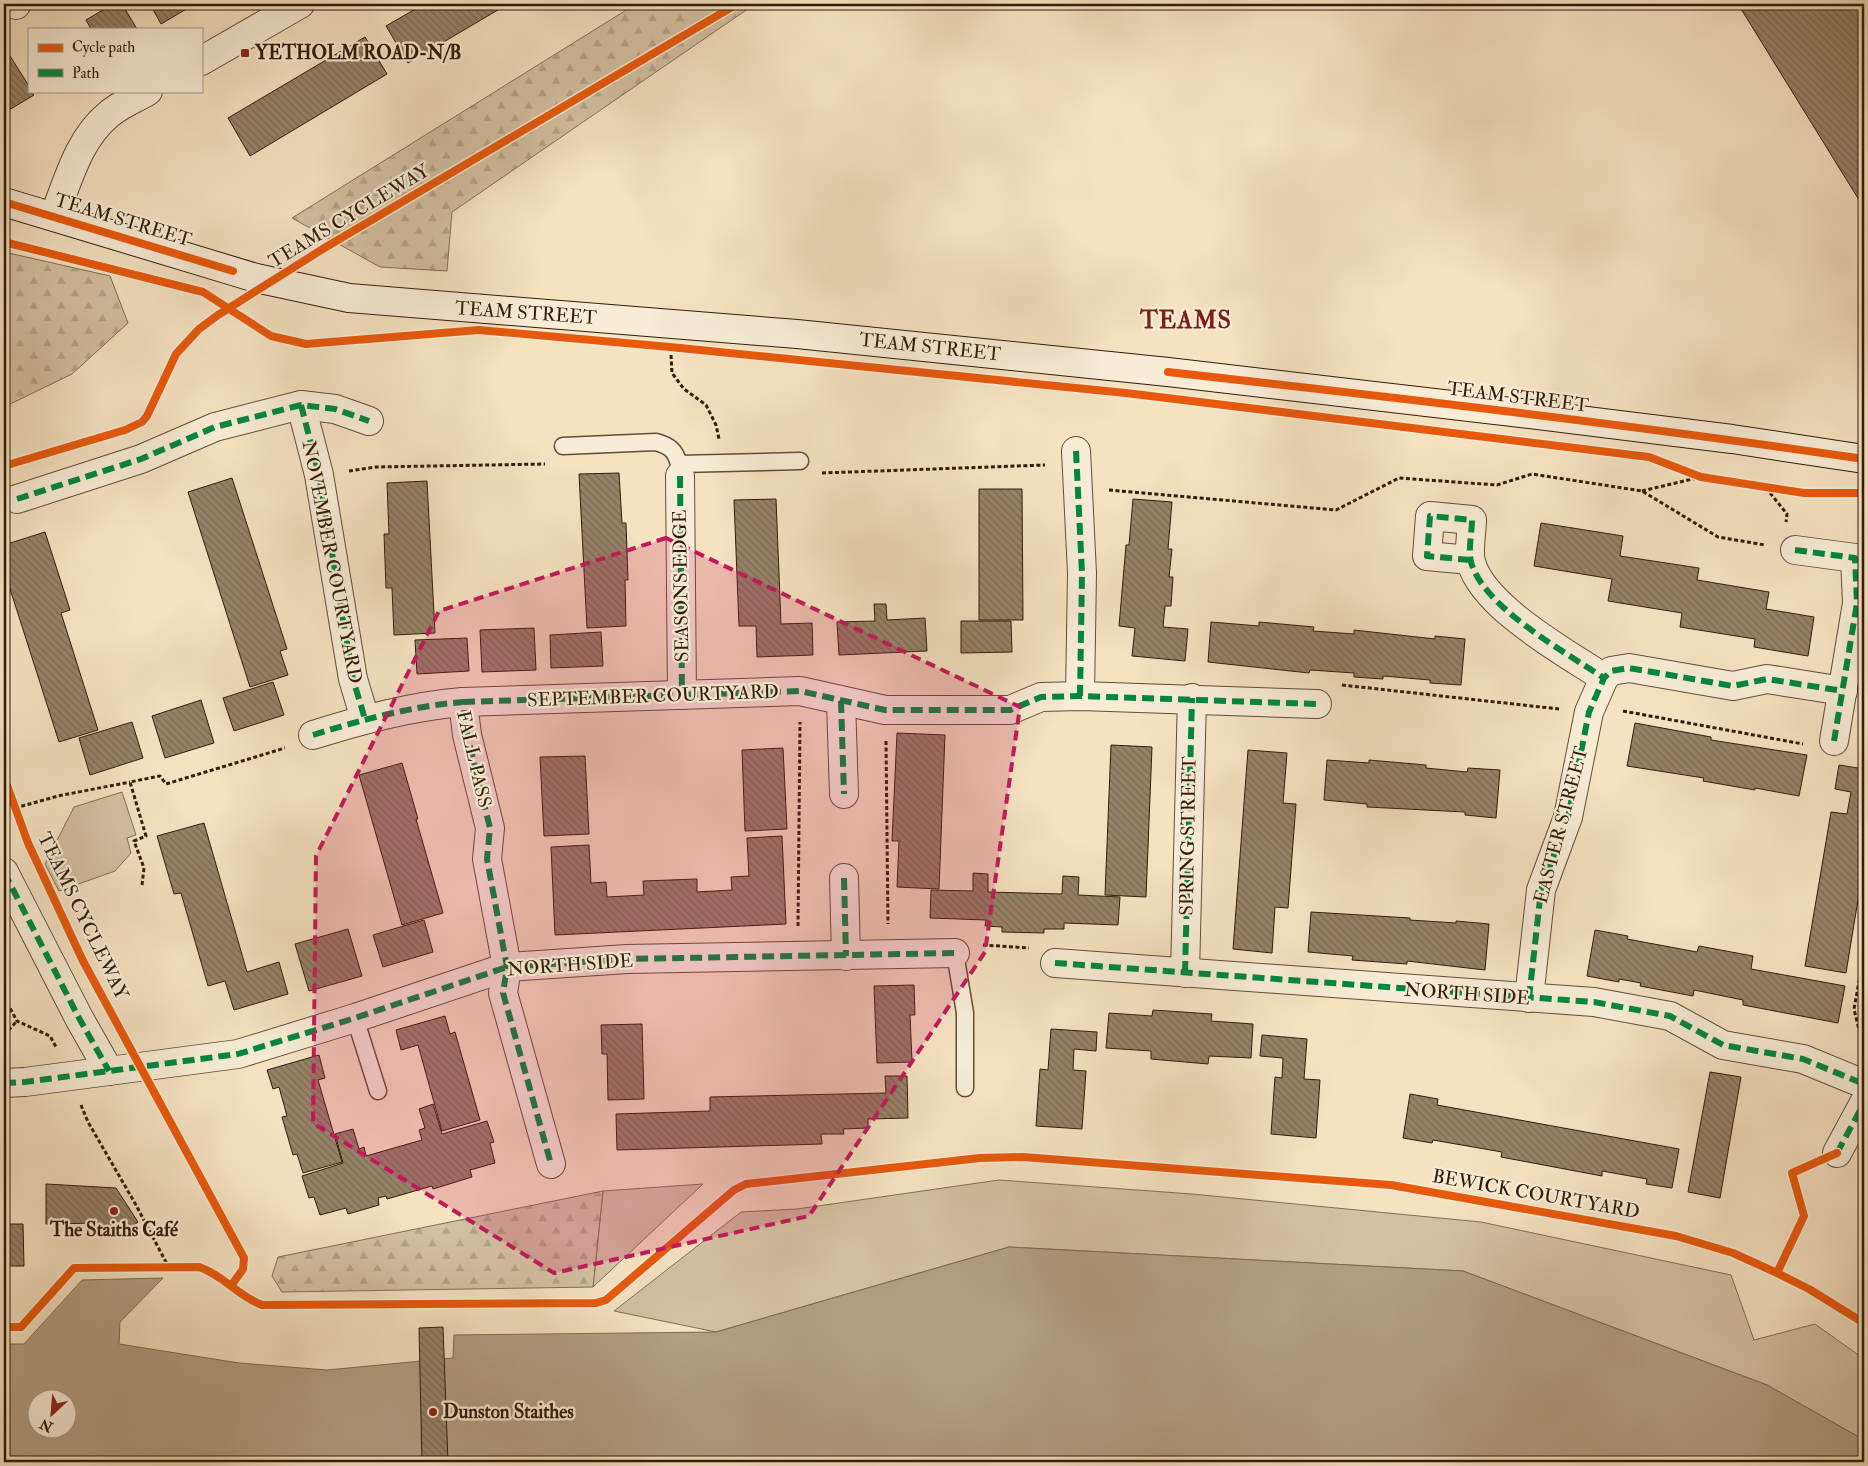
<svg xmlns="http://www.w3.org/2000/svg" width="1868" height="1466" viewBox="0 0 1868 1466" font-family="'IM FELL Double Pica',serif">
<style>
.green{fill:#d4c0a2;stroke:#826e55}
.forest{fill:url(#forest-firs);stroke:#826e55}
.water{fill:#b29e82;stroke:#7e6a51;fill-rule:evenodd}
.building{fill:url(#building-back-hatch);stroke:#311b08}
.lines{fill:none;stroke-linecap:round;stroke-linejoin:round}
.lane-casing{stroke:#624d36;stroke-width:19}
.street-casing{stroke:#624d36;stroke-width:30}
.secondary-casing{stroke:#311b08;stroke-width:30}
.path{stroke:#311b08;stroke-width:3;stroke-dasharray:4 2.5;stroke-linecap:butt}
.lane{stroke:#f8ecd7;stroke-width:16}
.street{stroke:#f8ecd7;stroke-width:28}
.secondary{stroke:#f8ecd7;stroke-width:28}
.quiet{stroke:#00873e;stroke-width:6;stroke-dasharray:12 6;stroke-linecap:butt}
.cycleway-casing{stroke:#f8ecd7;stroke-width:11}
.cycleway{stroke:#e8590c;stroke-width:8}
.marked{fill:#c2185b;fill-opacity:0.2;stroke:#c2185b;stroke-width:4;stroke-dasharray:10 6;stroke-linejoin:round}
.poi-dot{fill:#8f2418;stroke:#f8ecd7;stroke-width:2}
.labels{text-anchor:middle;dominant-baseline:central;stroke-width:4.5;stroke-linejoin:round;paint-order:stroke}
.poi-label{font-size:19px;font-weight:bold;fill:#311b08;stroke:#f8ecd7;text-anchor:start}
.street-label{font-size:19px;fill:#311b08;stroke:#f8ecd7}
.district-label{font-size:24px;font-weight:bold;letter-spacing:1px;fill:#7a1f14;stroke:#f8ecd7}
</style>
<defs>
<pattern id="forest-firs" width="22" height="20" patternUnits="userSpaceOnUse" patternTransform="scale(1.25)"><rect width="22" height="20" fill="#d4c0a2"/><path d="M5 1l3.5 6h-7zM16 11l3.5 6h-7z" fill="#b6a48a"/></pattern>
<pattern id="building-back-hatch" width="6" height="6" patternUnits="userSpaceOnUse" patternTransform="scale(1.25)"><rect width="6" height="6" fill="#978268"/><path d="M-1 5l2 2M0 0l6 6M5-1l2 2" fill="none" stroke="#7c6a54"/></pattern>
</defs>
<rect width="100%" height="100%" fill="#f5e2c1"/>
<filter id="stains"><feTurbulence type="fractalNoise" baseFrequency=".004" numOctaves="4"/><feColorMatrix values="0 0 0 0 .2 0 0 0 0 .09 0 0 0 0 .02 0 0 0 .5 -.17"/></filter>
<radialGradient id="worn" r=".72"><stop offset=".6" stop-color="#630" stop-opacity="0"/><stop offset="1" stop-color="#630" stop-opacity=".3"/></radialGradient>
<g class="green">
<polygon points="122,792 136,835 127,838 131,853 115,871 59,891 45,864 74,807"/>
<polygon points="999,1180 1192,1194 1481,1222 1731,1275 1754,1340 1815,1324 1864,1359 1864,1440 1767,1385 1463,1271 1009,1247 716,1332 614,1311 741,1212 797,1209"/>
<polygon points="703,1184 593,1287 603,1191"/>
</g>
<g class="forest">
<polygon points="636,4 755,4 452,212 447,271 380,267 292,218"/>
<polygon points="4,252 110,276 128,323 72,374 4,407"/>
<polygon points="603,1191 593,1287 282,1292 272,1276 278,1257"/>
</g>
<path class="water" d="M 1009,1247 L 1463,1271 L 1767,1385 L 1864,1440 L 1864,1462 L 4,1462 L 4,1344 L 24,1344 L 82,1280 L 163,1278 L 120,1322 L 119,1344 L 239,1363 L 327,1370 L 453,1358 L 454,1335 L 716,1332 ZM 38,1398 L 68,1398 L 68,1428 L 38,1428 Z"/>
<g class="building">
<polygon points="113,4 122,4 137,29 91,29 86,20"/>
<polygon points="150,4 195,4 161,24"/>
<polygon points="424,4 508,4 408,63 386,26"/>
<polygon points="1738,4 1864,4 1864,208"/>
<polygon points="365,37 387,74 250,156 228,118"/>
<polygon points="10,56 29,86 29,91 34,95 4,113 4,59"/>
<polygon points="619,473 622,523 626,523 628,580 625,580 626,626 587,628 579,474"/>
<polygon points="232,478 287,649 280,651 288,675 250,687 188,492"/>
<polygon points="427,481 435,633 394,635 392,588 386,588 384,534 389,534 387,483"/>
<polygon points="979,489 1022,489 1023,620 979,620"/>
<polygon points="776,499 781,624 812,623 813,655 757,657 756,626 739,626 734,500"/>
<polygon points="1133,499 1172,502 1168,549 1172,549 1169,577 1173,577 1171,606 1165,606 1163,627 1188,629 1185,661 1132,656 1135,628 1119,626 1126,545 1129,545"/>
<polygon points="1541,523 1623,536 1620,556 1699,568 1697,580 1769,592 1766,609 1814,617 1808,656 1754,647 1755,639 1680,627 1682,613 1608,601 1612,579 1534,566"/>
<polygon points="45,532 70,610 61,613 98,730 59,742 4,570 4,545"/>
<polygon points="874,604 886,604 887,620 925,618 927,651 839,655 837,622 875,621"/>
<polygon points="961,621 1011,621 1012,652 961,653"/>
<polygon points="1211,622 1259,626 1259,622 1314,627 1313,631 1354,634 1354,630 1435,639 1435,636 1465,639 1461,685 1430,683 1430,680 1383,676 1383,679 1354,677 1354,673 1310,670 1309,673 1208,662"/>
<polygon points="534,628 536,670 482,672 480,630"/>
<polygon points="601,632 603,666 551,668 550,635"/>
<polygon points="467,638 469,671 417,674 415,640"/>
<polygon points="273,682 284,715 234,731 223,698"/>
<polygon points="201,700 214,743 165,758 152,716"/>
<polygon points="132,722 143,758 90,775 79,738"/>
<polygon points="1635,723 1711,737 1711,740 1807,755 1799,796 1755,788 1755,790 1703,781 1704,778 1627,766"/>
<polygon points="897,733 945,735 939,889 897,887 899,841 892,841"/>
<polygon points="1111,745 1152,747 1146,897 1105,895"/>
<polygon points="783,748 787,829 745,831 742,750"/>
<polygon points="1248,750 1287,753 1283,803 1296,804 1288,908 1275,907 1272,953 1233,949"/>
<polygon points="585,756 589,834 544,836 540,757"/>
<polygon points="1327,760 1369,763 1369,760 1426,765 1426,768 1467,772 1468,768 1500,770 1496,818 1465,815 1465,812 1367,807 1367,804 1324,800"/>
<polygon points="402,763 418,819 416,819 443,913 402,925 359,775"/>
<polygon points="1839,765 1864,769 1864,863 1846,973 1805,966 1831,812 1847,814 1851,792 1835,789"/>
<polygon points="204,823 247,972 279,962 288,994 234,1010 225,981 208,986 181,893 174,894 157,836"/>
<polygon points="782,836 786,924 555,935 551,847 589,845 591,883 606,882 607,897 644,895 643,881 697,879 697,892 732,890 731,877 749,876 747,838"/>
<polygon points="973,873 988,874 988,892 1062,894 1063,876 1079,877 1078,895 1120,897 1118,925 1064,923 1064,929 1044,929 1044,933 1002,932 1002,927 985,926 986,920 930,918 931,890 973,891"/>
<polygon points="1311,912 1410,918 1410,920 1456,923 1456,921 1489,924 1485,970 1407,961 1407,964 1352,960 1353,956 1308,952"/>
<polygon points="424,920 433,952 383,967 373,935"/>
<polygon points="348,929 362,976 309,991 295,944"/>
<polygon points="1595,930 1628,936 1627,939 1697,952 1699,946 1753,956 1751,969 1845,986 1838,1023 1743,1005 1743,1000 1694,990 1693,996 1640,986 1641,983 1619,979 1619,982 1587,976"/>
<polygon points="914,985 915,1015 910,1015 912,1062 877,1063 874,986"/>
<polygon points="1153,1010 1212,1014 1211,1021 1253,1024 1251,1058 1209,1056 1208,1064 1151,1059 1151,1051 1106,1048 1109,1013 1152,1016"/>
<polygon points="445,1016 450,1034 455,1032 480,1120 442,1131 418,1045 401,1050 396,1030"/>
<polygon points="642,1024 644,1099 608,1100 607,1054 602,1054 601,1025"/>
<polygon points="1051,1029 1097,1032 1096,1051 1074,1049 1073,1070 1086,1071 1082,1129 1036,1126 1040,1069 1048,1070"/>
<polygon points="1262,1035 1307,1039 1304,1079 1320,1080 1316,1138 1271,1134 1275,1077 1282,1078 1283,1058 1260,1056"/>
<polygon points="319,1055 325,1078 318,1080 342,1162 303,1173 297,1154 293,1155 282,1117 287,1116 279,1087 273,1089 267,1070"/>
<polygon points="1710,1072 1741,1077 1720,1198 1688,1192"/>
<polygon points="885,1076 907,1076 908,1118 868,1119 868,1128 843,1129 844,1134 821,1134 822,1144 617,1150 616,1114 710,1111 710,1097 886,1093"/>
<polygon points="1410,1094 1438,1099 1437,1105 1679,1149 1672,1188 1646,1184 1647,1179 1602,1171 1602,1176 1501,1157 1502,1152 1433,1140 1432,1143 1403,1138"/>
<polygon points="433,1104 442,1134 487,1121 494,1142 490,1143 495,1163 470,1170 472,1177 433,1189 432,1186 387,1199 386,1196 378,1198 379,1205 348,1214 346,1208 320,1215 314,1197 309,1198 302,1176 343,1163 335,1134 353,1129 359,1149 364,1147 366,1156 422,1140 419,1130 425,1128 419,1109"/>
<polygon points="4,1131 5,1224 23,1224 24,1266 4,1266"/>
<polygon points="46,1184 116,1188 138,1222 125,1232 96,1234 98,1223 46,1224"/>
<polygon points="443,1327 448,1462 422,1462 419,1328"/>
</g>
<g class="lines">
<g class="lane-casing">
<g id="lane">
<path d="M 563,446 L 656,442 C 670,446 675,450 679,464 L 800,461"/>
<polyline points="955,953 965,1013 965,1088"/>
<polyline points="355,1018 378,1091"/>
</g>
</g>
<g class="street-casing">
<g id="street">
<polyline points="15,4 16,5"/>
<polyline points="201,61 300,4"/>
<path d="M 54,216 C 68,181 78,140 108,115 C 119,105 135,99 148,91"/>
<polyline points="301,405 319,475 353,679 365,719"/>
<polyline points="1076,451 1082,573 1080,696"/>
<polyline points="680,476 682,695"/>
<polyline points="17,499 141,459 215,427 301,405 335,409 369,421"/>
<polyline points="1795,550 1855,558 1857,603 1834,741"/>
<path d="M 1470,560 L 1427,556 L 1430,516 L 1472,520 C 1472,532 1468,550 1471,562 C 1483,607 1565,652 1604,678"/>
<polyline points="841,701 844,794"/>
<polyline points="463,702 800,691 885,710 1010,710 1041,697 1080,696 1317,704"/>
<path d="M 313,735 C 361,720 412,706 463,702 L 467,735 L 490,828 L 487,859 L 507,967 L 503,993 L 551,1164"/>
<polyline points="4,872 79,1018 109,1071"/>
<polyline points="844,878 846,956"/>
<polyline points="1055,963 1594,1002 1670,1016 1723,1045 1803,1059 1864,1084"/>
<polyline points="1185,973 1192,698"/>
<polyline points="1529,998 1541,890 1568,817 1589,712 1604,678 1611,671 1629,668 1733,686 1767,679 1843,691"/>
<polyline points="4,1083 25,1082 238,1054 355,1018 507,967 627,959 955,953"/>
<polyline points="1837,1153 1864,1103"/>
</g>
</g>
<g class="secondary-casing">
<polyline id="secondary" points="4,202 256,278 349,298 797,334 1168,372 1530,414 1732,439 1864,459"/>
</g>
<g class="path">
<polyline points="671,355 672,373 684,389 706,405 716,425 719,439"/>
<polyline points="349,471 376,467 545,464"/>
<polyline points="822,473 1045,465"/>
<polyline points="1766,488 1787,514 1786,522"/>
<polyline points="1109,490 1336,510 1399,478 1497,485 1532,474 1642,491 1718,537 1765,545"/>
<polyline points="1642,491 1701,477"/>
<polyline points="1342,685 1559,709"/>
<polyline points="1623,711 1803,744"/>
<polyline points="886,741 888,924"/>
<polyline points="15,808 58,796 130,782"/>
<polyline points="142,885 144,868 134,841 146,836 130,782 160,776 166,784 285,748"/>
<polyline points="798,926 800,722"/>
<polyline points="983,945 1029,948"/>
<polyline points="4,997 17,1021 50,1036 56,1047"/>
<polyline points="1860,1034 1854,1009 1864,954"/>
<polyline points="4,1035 17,1021"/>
<polyline points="81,1105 88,1122 136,1205 168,1266"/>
</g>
<use href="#lane" class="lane"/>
<use href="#street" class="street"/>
<use href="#secondary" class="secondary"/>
<g class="quiet">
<polyline points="301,405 319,475 353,679 365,719"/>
<polyline points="1076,451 1082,573 1080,696"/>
<polyline points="680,476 682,695"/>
<polyline points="17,499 141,459 215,427 301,405 335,409 369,421"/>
<polyline points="1795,550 1855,558 1857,603 1834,741"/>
<path d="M 1470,560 L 1427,556 L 1430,516 L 1472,520 C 1472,532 1468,550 1471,562 C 1483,607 1565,652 1604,678"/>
<polyline points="841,701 844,794"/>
<polyline points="463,702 800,691 885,710 1010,710 1041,697 1080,696 1317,704"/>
<path d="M 313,735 C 361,720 412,706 463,702 L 467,735 L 490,828 L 487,859 L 507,967 L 503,993 L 551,1164"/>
<polyline points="4,872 79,1018 109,1071"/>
<polyline points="844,878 846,956"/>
<polyline points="1055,963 1594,1002 1670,1016 1723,1045 1803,1059 1864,1084"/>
<polyline points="1185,973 1192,698"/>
<polyline points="1529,998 1541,890 1568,817 1589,712 1604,678 1611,671 1629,668 1733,686 1767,679 1843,691"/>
<polyline points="4,1083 25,1082 238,1054 355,1018 507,967 627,959 955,953"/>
<polyline points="1837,1153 1864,1103"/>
</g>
<g class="cycleway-casing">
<g id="cycleway">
<polyline points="4,202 233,271"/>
<polyline points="4,242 203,292 271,336 306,344 479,330 670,347 1126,393 1649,457 1701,477 1804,493 1864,493"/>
<path d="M 1168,372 C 1400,398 1633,425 1864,459"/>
<polyline points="4,466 125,430 142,422 147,416 176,354 199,329 218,315 326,247 737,4"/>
<polyline points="4,777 28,843 83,961 244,1258 243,1269 231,1286"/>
<polyline points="1777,1273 1804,1216 1792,1173 1837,1153"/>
<path d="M 4,1327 L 21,1327 L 74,1268 L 199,1267 C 223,1275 238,1296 262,1305 L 596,1303 L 606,1300 L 734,1190 L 746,1184 L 980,1158 L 1023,1157 L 1391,1185 L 1676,1236 L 1733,1253 L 1777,1273 L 1809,1289 L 1864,1323"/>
</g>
</g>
<use href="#cycleway" class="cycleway"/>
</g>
<path class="marked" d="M 666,538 L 1020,707 L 985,952 L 809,1216 L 554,1273 L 313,1123 L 316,856 L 439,611 Z"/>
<g class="poi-dot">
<rect x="240" y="48" width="10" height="10" rx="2.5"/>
<circle cx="114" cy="1211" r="5"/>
<circle cx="433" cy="1412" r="5"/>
</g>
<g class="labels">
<g class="poi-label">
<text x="255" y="53">YETHOLM ROAD-N/B</text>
<text x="114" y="1230" text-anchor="middle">The Staiths Café</text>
<text x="443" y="1412">Dunston Staithes</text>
</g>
<g class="street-label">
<text transform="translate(349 216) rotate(-31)">TEAMS CYCLEWAY</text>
<text transform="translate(123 220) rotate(17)">TEAM STREET</text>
<text transform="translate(526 313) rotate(4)">TEAM STREET</text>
<text transform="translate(930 347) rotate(6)">TEAM STREET</text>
<text transform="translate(1518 397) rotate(7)">TEAM STREET</text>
<text transform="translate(332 562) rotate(79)">NOVEMBER COURTYARD</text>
<text transform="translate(681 586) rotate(-91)">SEASONS EDGE</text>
<text transform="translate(653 696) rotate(-2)">SEPTEMBER COURTYARD</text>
<text transform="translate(474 759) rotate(77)">FALL PASS</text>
<text transform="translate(1561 825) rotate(-75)">EASTER STREET</text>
<text transform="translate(1188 836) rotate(-89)">SPRING STREET</text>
<text transform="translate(83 916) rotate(64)">TEAMS CYCLEWAY</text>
<text transform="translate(570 965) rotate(-4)">NORTH SIDE</text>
<text transform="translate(1467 994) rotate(4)">NORTH SIDE</text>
<text transform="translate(1536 1194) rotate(10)">BEWICK COURTYARD</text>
</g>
<g class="district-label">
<text x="1186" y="320">TEAMS</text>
</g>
</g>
<rect width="1868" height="1466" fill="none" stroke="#f5e2c1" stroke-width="20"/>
<rect x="5" y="5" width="1858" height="1456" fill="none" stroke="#311b08" stroke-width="2.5"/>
<rect x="10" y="10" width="1848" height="1446" fill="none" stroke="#311b08"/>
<rect x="28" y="28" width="175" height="65" fill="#f8ecd7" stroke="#a89884"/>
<rect x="38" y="44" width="25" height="8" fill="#e8590c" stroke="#a89884"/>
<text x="72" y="52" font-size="15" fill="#311b08">Cycle path</text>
<rect x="38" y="69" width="25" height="8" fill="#00873e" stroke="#a89884"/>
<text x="72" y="78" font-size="15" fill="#311b08">Path</text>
<g transform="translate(52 1414) rotate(206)"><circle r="24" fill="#f8ecd7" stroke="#a89884"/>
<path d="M0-4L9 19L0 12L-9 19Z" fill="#8f2418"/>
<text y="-8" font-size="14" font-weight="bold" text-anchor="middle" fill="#311b08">N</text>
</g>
<rect width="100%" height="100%" filter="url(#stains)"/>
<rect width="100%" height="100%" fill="url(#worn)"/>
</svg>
